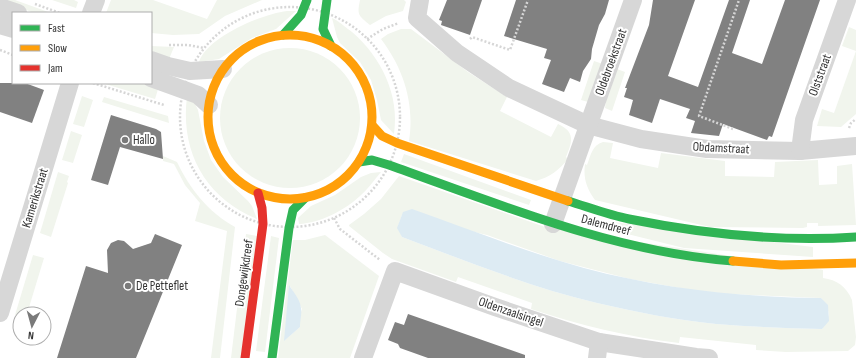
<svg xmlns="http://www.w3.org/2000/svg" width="856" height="358" viewBox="0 0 856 358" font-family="'Sofia Sans Condensed',sans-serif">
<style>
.green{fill:#f1f5ed;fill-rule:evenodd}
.water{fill:#ddebf3}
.building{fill:#818181}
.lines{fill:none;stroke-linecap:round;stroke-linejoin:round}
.path{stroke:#d6d6d6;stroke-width:2.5;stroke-dasharray:2 2;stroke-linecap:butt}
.street{stroke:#d7d7d7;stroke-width:18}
.fast{stroke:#30b455;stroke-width:9}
.slow{stroke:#ff9f0a;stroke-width:9}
.jam{stroke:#e5322d;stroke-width:9}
.poi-dot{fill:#7a7a7a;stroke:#fff;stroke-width:1.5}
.labels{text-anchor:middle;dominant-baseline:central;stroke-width:4;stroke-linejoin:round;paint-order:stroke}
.street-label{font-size:13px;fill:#333;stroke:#fff}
.poi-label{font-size:13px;fill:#333;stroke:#fff;text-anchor:start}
</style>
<rect width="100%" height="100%" fill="#fff"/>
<g class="green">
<polygon points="0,0 15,0 51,13 34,13"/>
<polygon points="52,0 74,0 78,2 76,8"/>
<polygon points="111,0 153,0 207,19 217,0 262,0 225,16 199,34 173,35 151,33 151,13 106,13"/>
<path d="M 360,0 L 404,0 L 406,2 L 403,11 L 386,16 L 370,25 C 358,15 357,15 360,0 Z"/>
<path d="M 287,11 L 296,11 L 276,29 L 252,38 L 219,59 L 199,62 C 207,37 262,14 287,11 Z"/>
<path d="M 332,18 C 339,21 345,27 352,32 C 381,57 400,95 394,134 L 381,120 L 377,100 L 371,80 L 360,62 L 340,43 L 337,37 Z"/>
<polygon points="849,27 856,30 856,114 841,127 817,126 822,109 834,113 856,51 842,46"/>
<path d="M 401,29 L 411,29 L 468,72 L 507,97 L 500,111 L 551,137 L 558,124 C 576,132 572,142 566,157 L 568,159 C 559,170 550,177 536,181 L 409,141 C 415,103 403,68 381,39 L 388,34 Z"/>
<polygon points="151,46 174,47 169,59 151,54"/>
<circle cx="290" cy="118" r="70"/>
<polygon points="594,61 603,64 588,102 581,100"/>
<polygon points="617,69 625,72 612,111 605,108 606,100"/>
<polygon points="102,83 149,83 159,86 155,99"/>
<polygon points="82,96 93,100 84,127 73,124"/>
<polygon points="104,97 168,116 169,123 102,102"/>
<path d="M 187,97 L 195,104 L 198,110 L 204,141 L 211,160 L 223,177 L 248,201 L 252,206 L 257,219 C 205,198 180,151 187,97 Z"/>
<polygon points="71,131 82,135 73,163 62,160"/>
<path d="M 603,142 L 613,143 L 610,158 L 658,168 L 661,153 L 725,161 L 725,176 L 774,177 L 775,162 L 818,160 L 819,185 L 837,184 L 837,166 L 852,164 L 856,225 L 818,226 L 818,223 L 807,223 L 807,227 L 803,228 L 710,227 L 595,200 C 587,189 583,179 585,164 L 587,165 C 591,155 592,145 603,142 Z"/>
<polygon points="404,154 531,200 529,205 401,162"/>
<path d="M 163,156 L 177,162 C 190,189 208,212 235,227 L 220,358 L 211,358 L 227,231 L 195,221 L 200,203 L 185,185 L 174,164 L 163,161 Z"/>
<polygon points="58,172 69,176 67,182 68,183 51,237 40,233"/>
<path d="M 381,172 C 374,180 368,189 360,196 C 345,210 320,223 299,224 L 298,218 L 311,206 L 335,195 L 361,177 L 371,173 Z"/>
<path d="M 399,176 L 548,228 L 823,270 L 823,278 C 837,280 846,286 852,300 L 856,337 L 855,345 L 848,351 L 786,352 L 756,350 L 756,345 L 680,337 L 679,343 C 628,337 579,325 531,309 L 532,303 L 458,277 L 456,282 L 392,259 L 383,253 L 349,226 L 349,225 L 364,214 L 381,199 ZM 402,215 L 487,235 L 560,261 L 630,279 L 691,290 L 727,294 L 821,298 C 831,311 831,316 822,329 C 786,328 751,327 716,324 C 676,320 636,312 597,303 C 530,287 466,261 402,237 L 398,226 Z"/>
<polygon points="589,219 813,247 813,257 684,248 587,224"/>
<polygon points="246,234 257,236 241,358 231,358"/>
<path d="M 325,235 L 379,276 L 350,358 L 278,358 L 293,240 L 305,240 ZM 290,286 L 302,309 L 300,315 L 300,327 L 285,340 Z"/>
<polygon points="271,236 279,238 265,352 256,351"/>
<polygon points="33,255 44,258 27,314 20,314 20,316 15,315"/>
</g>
<g class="water">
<path d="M 412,209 C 469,229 526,252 584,268 C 662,289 741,297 821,298 L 828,305 L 829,321 L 822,329 C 786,328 751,327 716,324 C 676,320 636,312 597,303 C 530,287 466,261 402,237 L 397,228 L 403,212 Z"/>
<path d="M 289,285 C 294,293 300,299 301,308 C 302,314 300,320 300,327 L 284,341 Z"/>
</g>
<g class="building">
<polygon points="447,0 482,0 470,35 441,25 442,21 439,20"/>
<polygon points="516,0 609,0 605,14 599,25 592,49 591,59 583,71 580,82 570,78 564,92 542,84 551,60 544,58 547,49 504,36"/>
<polygon points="653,0 695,0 668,76 698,87 729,0 750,0 732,53 762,64 785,0 820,0 772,137 769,136 767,140 723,124 719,136 691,133 695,121 686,118 690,109 660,99 652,123 629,115 633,100 624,97 627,88 625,88 649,25"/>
<polygon points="0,83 25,83 44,90 32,123 0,112"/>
<polygon points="111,115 156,129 161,132 163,159 120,147 108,185 91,180"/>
<polygon points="155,234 182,245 136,358 57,358 86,266 108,273 107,250 111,243 118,240 124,241 133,249 151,243"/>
<polygon points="408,314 525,355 525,358 428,358 400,348 398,344 388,340 395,322 404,325"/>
</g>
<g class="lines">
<g class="path">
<polyline points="35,4 60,13"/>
<circle cx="290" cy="117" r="110"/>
<polyline points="367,39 383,29 399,23"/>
<polyline points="470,39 472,37 510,50 528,0"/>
<polyline points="169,45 188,45 204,48"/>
<polyline points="0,50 13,55"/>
<polyline points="93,83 164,105"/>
<polyline points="849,128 851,123 856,119"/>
<polyline points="733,129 699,116 739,0"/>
<polyline points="334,218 340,229 380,260"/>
</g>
<g class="street">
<polyline points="420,0 417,18 457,53 509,88 588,125 641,139 707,149 800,151 856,146"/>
<polyline points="0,7 18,13"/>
<polyline points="91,13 96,0"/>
<polyline points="0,25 13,29"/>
<polyline points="151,60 168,66 190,71 223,69"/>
<polyline points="151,78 198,95 209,105"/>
<polyline points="800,151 804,120 847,0"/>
<polyline points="553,224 633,0"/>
<polyline points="0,313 70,83"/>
<polyline points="363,358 395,271 495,307 599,342 696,357 709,358"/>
<polyline points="597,358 599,342"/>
</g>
<g class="fast">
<polyline points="327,0 323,29 331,46"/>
<polyline points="283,35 301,15 307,0"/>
<path d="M 359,162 L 372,160 L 389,165 C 501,205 614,252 733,261"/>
<path d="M 568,201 C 588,207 609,215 629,219 C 703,234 781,242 856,237"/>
<polyline points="272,358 289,228 293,210 305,198"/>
</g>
<g class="slow">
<circle cx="290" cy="117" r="82"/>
<polyline points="372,125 382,136 397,143 568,201"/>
<polyline points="733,261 781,265 856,263"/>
</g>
<polyline class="jam" points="245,358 263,224 262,208 258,193"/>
</g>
<g class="poi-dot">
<circle cx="125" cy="140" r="4"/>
<circle cx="128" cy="286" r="4"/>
</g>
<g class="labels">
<g class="street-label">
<text transform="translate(611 62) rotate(-70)">Oldebroekstraat</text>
<text transform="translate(820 75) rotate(-70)">Olststraat</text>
<text transform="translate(721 148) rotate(3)">Obdamstraat</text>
<text transform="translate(35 198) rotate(-73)">Kamerikstraat</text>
<text transform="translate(606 225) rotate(15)">Dalemdreef</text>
<text transform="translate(244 273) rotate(-82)">Dongewijkdreef</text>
<text transform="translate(511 312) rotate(19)">Oldenzaalsingel</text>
</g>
<g class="poi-label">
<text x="133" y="140">Hallo</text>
<text x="136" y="286">De Petteflet</text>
</g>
</g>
<rect x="12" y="12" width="140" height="72" fill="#ffffff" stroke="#adadad"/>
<rect x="20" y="25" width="20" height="6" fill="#30b455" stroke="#adadad"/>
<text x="48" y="32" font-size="12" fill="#333333">Fast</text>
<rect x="20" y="45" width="20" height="6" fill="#ff9f0a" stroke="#adadad"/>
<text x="48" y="52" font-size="12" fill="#333333">Slow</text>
<rect x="20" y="65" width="20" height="6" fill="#e5322d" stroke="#adadad"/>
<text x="48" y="72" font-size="12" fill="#333333">Jam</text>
<g transform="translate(32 326) rotate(186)"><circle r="19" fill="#ffffff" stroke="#adadad"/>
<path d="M0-3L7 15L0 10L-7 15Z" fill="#7a7a7a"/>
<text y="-6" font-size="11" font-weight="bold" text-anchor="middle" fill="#333333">N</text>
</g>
</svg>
